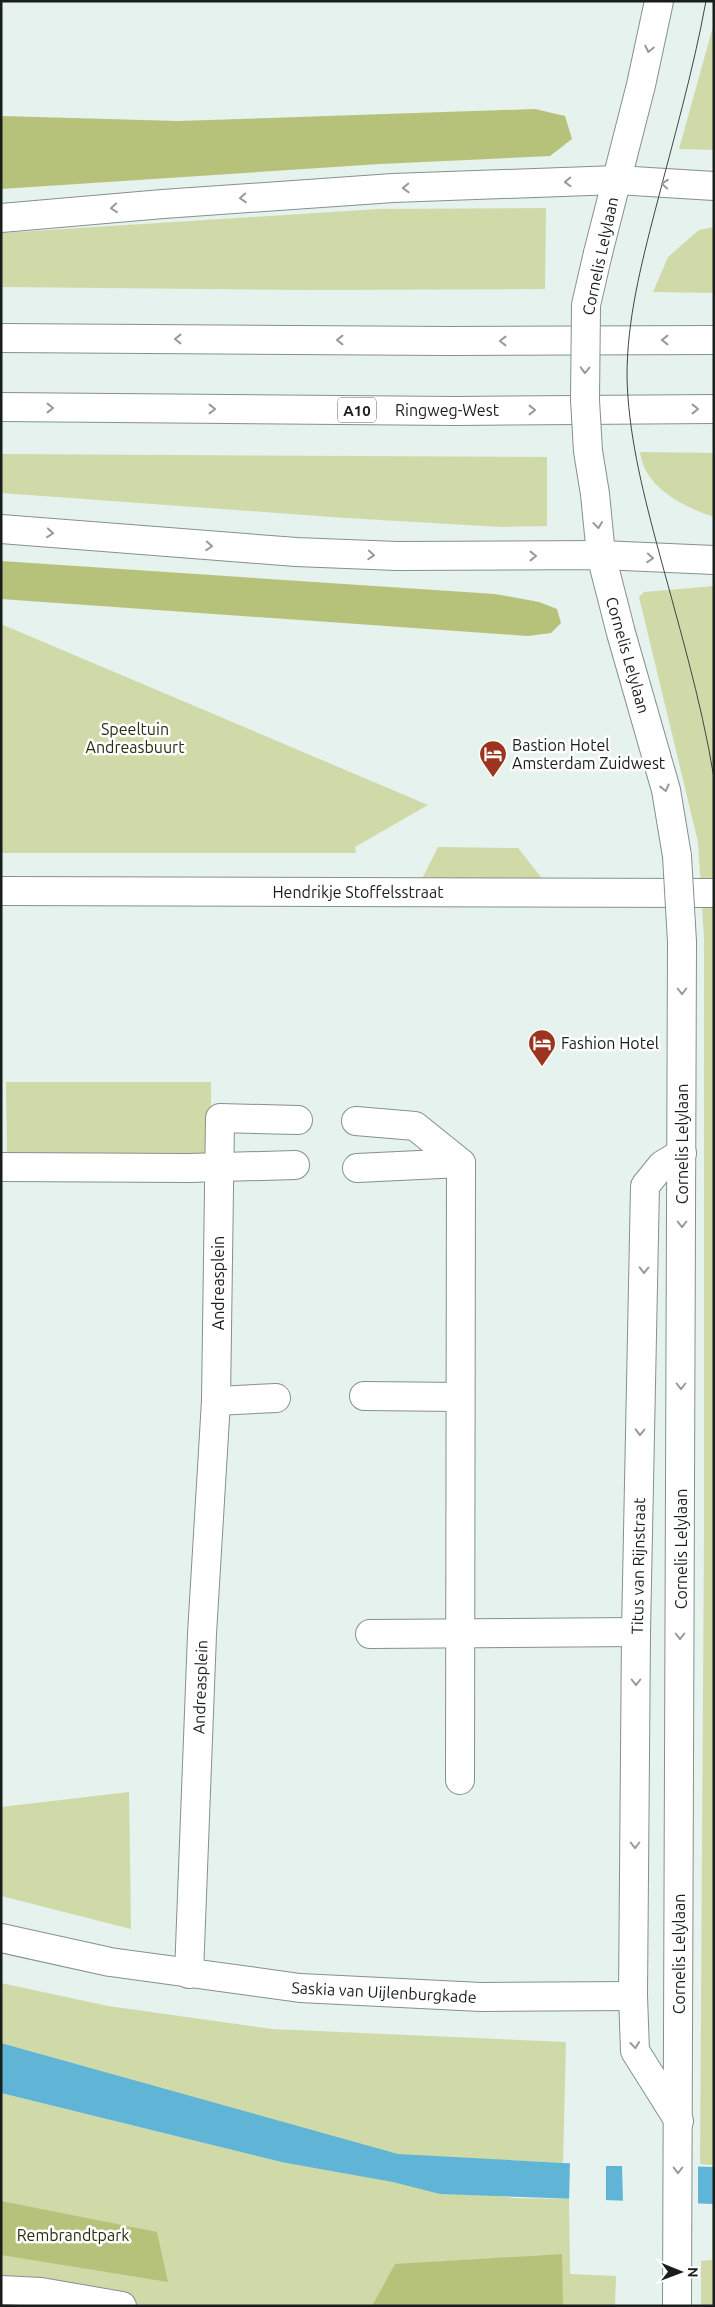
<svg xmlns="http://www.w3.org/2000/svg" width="715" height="2307" viewBox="0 0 715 2307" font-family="Ubuntu,sans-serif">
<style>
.green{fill:#d0daa9;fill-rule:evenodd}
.forest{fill:#b6c27a}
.water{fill:#60b4d6}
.pier{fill:#e5f2ed}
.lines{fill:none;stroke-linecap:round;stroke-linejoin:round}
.street-casing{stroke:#85918d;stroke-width:30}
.secondary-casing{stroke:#85918d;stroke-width:30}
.highway-casing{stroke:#85918d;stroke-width:30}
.street{stroke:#fff;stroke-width:28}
.secondary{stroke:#fff;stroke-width:28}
.highway{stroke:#fff;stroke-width:28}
.tram{stroke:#3f4643;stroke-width:1}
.secondary-bridge-casing{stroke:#85918d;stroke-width:30;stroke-linecap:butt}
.secondary-bridge{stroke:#fff;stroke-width:28}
.oneway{stroke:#989a99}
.labels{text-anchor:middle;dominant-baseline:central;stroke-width:5;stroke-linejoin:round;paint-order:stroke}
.shield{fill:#fff;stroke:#5e6260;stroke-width:1}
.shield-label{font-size:15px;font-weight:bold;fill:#191e1c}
.street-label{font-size:16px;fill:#191e1c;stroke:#fff}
.park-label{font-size:16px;fill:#2a2e0f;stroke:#fff}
.poi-label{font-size:16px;fill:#191e1c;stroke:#fff;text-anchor:start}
</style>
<rect width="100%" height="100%" fill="#e5f2ed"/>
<g class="green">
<polygon points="714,23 714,150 679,149"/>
<polygon points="546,208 545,289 309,290 1,287 1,233 378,209"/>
<polygon points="714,227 714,293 653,292 668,257 699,230"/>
<path d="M 640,452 L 714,453 L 714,517 C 683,507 644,487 640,452 Z"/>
<polygon points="1,454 547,457 547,526 501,527 346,518 1,493"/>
<polygon points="714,586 714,2306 701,2306 701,2261 712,2260 712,2165 700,2164 704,1534 704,938 698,842 639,597 644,592"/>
<polygon points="1,624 428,805 355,847 356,853 1,853"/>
<polygon points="438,847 518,848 556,896 414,895"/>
<polygon points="6,1082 211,1082 211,1156 7,1156"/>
<polygon points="129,1792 131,1929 1,1896 1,1807"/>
<polygon points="1,1983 108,2006 272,2029 566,2042 563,2163 398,2155 1,2043"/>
<path d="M 1,2093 L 281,2162 L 514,2198 L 569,2199 L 570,2274 L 616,2276 L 615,2306 L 1,2306 ZM 562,2254 L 562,2274 L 434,2262 Z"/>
</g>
<g class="forest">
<polygon points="535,109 565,116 572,139 550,156 380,164 1,189 1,116 178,121"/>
<polygon points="1,561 495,594 539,602 557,609 561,623 551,633 528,636 1,599"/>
<polygon points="1,2201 157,2232 168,2282 1,2255"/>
<polygon points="562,2254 563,2306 372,2306 395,2264"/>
</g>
<polygon class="water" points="1,2043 398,2154 563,2163 714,2167 714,2204 440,2194 393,2182 281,2162 1,2093"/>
<polygon class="pier" points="570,2161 698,2165 698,2206 623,2203 622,2166 606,2166 606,2203 569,2202"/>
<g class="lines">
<g class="street-casing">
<g id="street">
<polyline points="1,891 714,893"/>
<polyline points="356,1121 415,1126 461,1163 460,1780"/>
<polyline points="1,1167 189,1168 295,1165"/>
<polyline points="357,1168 461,1163"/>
<polyline points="364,1396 460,1397"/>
<polyline points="216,1401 276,1398"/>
<polyline points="370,1634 636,1632"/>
<polyline points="1,1938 110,1962 300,1988 481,1997 633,1996"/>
<polyline points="189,1974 202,1634 216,1401 220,1118 298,1120"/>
<polyline points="679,2121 635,2051 633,1996 636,1632 645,1186 662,1165 682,1153"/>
<polyline points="1,2290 41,2292 122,2306"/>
</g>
</g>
<g class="secondary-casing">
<g id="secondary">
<polyline points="598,253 641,85 659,1"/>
<polyline points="595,494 601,555 621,633 666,790 677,856"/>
<polyline points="677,2306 682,942"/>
</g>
</g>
<g class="highway-casing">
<g id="highway">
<polyline points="1,218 163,204 393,188 617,180 714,186"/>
<polyline points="1,338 449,341 714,340"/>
<polyline points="1,407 455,411 714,409"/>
<polyline points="1,529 296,552 397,556 601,555 714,560"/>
</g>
</g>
<use href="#street" class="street"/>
<use href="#secondary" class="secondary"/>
<use href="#highway" class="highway"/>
<path class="tram" d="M 706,1 C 693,72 673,141 655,211 C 641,265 627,320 627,376 C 628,432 642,488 656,541 C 677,620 701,698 714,778"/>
<g class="secondary-bridge-casing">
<g id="secondary-bridge">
<polyline points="595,494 588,451 585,400 586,305 598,253"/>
<polyline points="677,856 682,942"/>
</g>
</g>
<use href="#secondary-bridge" class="secondary-bridge"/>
</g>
<defs><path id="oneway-chevron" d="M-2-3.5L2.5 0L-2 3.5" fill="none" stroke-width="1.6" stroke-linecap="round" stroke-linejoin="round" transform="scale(1.25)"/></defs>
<g class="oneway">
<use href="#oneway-chevron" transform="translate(649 49) rotate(102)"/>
<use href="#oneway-chevron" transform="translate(568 182) rotate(178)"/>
<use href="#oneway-chevron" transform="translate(665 184) rotate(-176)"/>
<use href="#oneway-chevron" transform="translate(406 188) rotate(178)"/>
<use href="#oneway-chevron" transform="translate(243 198) rotate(176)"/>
<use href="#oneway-chevron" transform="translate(114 208) rotate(175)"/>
<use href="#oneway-chevron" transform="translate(178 339) rotate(-180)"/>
<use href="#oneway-chevron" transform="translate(340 340) rotate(-180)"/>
<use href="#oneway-chevron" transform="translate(665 340) rotate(180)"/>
<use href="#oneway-chevron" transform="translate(503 341) rotate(180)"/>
<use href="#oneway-chevron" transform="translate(585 370) rotate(91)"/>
<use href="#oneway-chevron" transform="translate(50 408)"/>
<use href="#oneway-chevron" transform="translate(212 409)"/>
<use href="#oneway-chevron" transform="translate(695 409)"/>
<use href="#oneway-chevron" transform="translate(532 410)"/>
<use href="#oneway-chevron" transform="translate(598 525) rotate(84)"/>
<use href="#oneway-chevron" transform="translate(50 533) rotate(5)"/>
<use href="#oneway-chevron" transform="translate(209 546) rotate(4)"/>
<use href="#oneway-chevron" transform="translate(371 555) rotate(3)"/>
<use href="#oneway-chevron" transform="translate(533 556)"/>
<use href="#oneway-chevron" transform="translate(650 558) rotate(4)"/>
<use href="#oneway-chevron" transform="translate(665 788) rotate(76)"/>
<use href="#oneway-chevron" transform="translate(682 991) rotate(90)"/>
<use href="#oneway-chevron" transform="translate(682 1224) rotate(90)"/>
<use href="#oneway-chevron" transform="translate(644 1270) rotate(91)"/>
<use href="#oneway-chevron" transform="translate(681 1386) rotate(90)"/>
<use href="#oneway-chevron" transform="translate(640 1432) rotate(91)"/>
<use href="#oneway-chevron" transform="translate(680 1636) rotate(90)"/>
<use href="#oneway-chevron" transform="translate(636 1682) rotate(90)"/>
<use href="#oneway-chevron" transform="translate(635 1845) rotate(90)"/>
<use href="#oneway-chevron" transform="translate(635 2045) rotate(84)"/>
<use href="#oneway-chevron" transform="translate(678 2170) rotate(90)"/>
</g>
<defs>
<g id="hotel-pin" transform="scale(1.4375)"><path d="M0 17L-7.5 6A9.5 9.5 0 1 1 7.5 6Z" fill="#9d341f" stroke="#fff"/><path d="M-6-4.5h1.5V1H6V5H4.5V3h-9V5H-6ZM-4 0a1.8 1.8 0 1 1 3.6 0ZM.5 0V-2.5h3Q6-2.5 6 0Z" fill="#fff"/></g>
</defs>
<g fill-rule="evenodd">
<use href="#hotel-pin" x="493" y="754"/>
<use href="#hotel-pin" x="542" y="1043"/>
</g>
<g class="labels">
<rect class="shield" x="338" y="397.5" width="38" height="25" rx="4"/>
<g class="shield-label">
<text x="357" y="410">A10</text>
</g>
<g class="street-label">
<text transform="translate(600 256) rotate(-78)">Cornelis Lelylaan</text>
<text x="447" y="410">Ringweg-West</text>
<text transform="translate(628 655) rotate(74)">Cornelis Lelylaan</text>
<text x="358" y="892">Hendrikje Stoffelsstraat</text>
<text transform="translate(682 1144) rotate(-90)">Cornelis Lelylaan</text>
<text transform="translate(218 1283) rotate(-90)">Andreasplein</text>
<text transform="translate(681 1549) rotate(-90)">Cornelis Lelylaan</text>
<text transform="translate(638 1566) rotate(-89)">Titus van Rijnstraat</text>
<text transform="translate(200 1687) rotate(-88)">Andreasplein</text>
<text transform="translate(679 1954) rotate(-90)">Cornelis Lelylaan</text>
<text transform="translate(384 1992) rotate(3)">Saskia van Uijlenburgkade</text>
</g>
<g class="park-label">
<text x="135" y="729">Speeltuin<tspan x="135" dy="18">Andreasbuurt</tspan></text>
<text x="73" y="2235">Rembrandtpark</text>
</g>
<g class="poi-label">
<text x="512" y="745">Bastion Hotel<tspan x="512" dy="18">Amsterdam Zuidwest</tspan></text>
<text x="561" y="1043">Fashion Hotel</text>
</g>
</g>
<rect width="715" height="2307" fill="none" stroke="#191e1c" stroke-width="5"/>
<g transform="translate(680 2272) rotate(91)" stroke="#ffffff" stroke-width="4" paint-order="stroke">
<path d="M0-4L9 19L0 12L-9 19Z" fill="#191e1c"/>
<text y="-8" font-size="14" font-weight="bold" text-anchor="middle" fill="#191e1c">N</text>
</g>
</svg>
